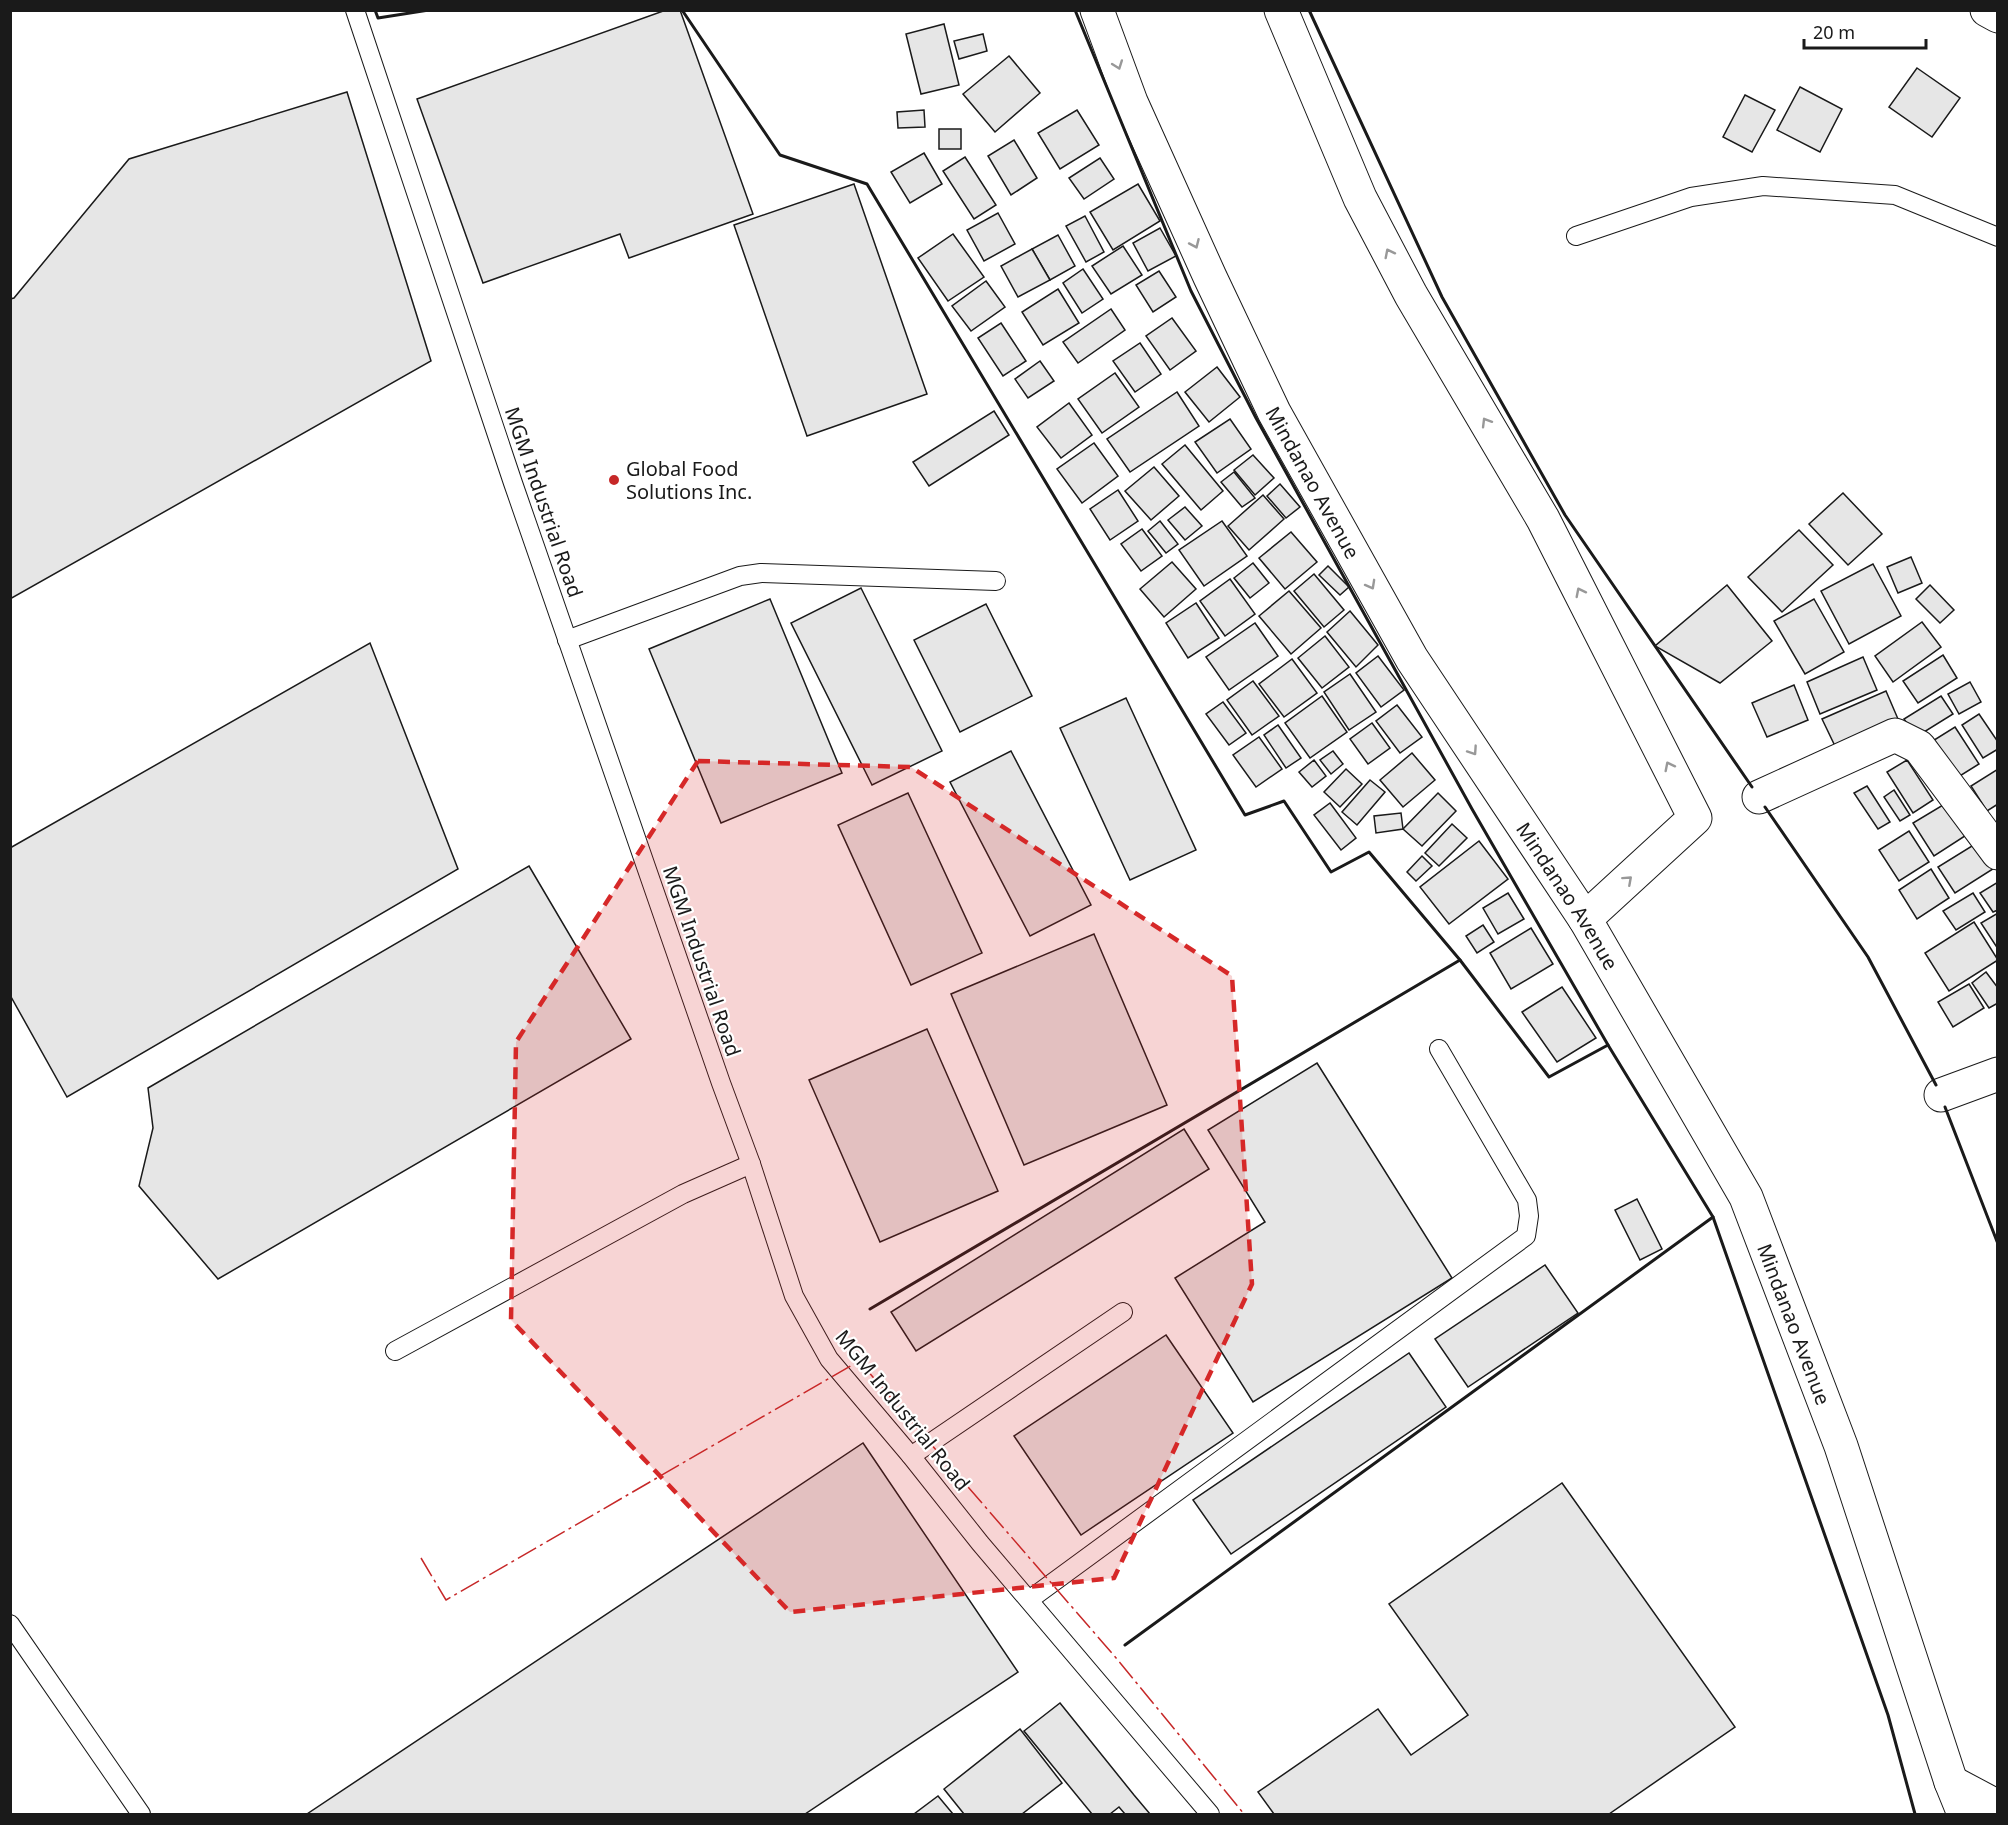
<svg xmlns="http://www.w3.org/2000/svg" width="2008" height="1825" viewBox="0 0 2008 1825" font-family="'Noto Sans',sans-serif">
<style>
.building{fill:#e6e6e6;stroke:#1a1a1a;stroke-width:1.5}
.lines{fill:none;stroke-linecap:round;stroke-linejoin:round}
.lane-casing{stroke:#1a1a1a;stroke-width:20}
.street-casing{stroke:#1a1a1a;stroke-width:35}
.primary-casing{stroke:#1a1a1a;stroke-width:35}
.lane{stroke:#fff;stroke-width:18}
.street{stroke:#fff;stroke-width:33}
.primary{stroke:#fff;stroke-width:33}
.wall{stroke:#1a1a1a;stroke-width:3}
.power{stroke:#c62828;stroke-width:1.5;stroke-dasharray:21 4.5 3 4.5;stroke-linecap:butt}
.oneway{stroke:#989898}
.marked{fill:#d62828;fill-opacity:0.2;stroke:#d62828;stroke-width:4.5;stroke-dasharray:12 8;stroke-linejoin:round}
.poi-dot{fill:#c62828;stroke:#fff;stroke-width:2}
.labels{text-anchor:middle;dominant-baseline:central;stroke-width:4.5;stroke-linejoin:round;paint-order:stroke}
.poi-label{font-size:20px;fill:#1a1a1a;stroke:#fff;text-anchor:start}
.street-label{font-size:20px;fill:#1a1a1a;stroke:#fff}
</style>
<rect width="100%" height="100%" fill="#fff"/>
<g class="building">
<polygon points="666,10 680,10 753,214 629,258 620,234 483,283 417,99"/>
<polygon points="944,24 959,85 921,94 906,34"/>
<polygon points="983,34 987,51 959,59 954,41"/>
<polygon points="1009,56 1040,93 995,132 963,94"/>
<polygon points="1917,68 1960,98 1932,137 1889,107"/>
<polygon points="1800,87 1842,109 1820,152 1777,130"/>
<polygon points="347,92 431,361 10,599 10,299 14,298 129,159"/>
<polygon points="1745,95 1775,110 1752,152 1723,137"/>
<polygon points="924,110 925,127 898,128 897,112"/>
<polygon points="1077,110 1099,145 1060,169 1038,133"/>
<rect x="939" y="129" width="22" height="20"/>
<polygon points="1014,140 1037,178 1011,195 988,156"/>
<polygon points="924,153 942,184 910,203 891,172"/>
<polygon points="965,157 996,205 974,219 943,171"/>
<polygon points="1100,158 1114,179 1084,199 1069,178"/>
<polygon points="854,184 927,394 807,436 734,225"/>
<polygon points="1138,184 1160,221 1113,250 1090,212"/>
<polygon points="998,213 1015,244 984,261 967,230"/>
<polygon points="1085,216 1104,252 1086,262 1066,226"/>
<polygon points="1160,228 1176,256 1148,271 1133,243"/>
<polygon points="953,234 984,277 948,301 918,258"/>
<polygon points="1058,235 1075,266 1050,280 1032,249"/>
<polygon points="1123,246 1142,275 1111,294 1092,266"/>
<polygon points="1032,249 1050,280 1018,297 1001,266"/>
<polygon points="1083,269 1103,299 1082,313 1063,283"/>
<polygon points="1159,271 1176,297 1153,312 1136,285"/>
<polygon points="986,281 1005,307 971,331 952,306"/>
<polygon points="1058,289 1079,323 1043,345 1022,312"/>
<polygon points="1111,309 1125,330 1078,363 1063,342"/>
<polygon points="1172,318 1196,351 1170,370 1146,336"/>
<polygon points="1001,323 1026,361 1003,376 978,338"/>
<polygon points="1140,343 1161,374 1135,392 1113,361"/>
<polygon points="1040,361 1054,381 1028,398 1015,379"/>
<polygon points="1217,367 1240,397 1209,422 1185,392"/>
<polygon points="1115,373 1139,407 1102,433 1078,399"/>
<polygon points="1177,392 1199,426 1130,472 1107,439"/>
<polygon points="1069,403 1092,435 1061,458 1037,427"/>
<polygon points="994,411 1009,435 929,486 913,462"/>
<polygon points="1230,419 1251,449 1217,473 1195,442"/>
<polygon points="1094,443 1118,476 1082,503 1057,469"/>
<polygon points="1185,445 1223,491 1201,510 1162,464"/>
<polygon points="1253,455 1274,478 1255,495 1234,470"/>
<polygon points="1154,467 1179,496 1151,520 1125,491"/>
<polygon points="1234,472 1255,498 1242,507 1221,482"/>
<polygon points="1280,484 1300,507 1286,518 1267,496"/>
<polygon points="1118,490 1138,521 1110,540 1090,509"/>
<polygon points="1843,493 1882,534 1848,565 1809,524"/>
<polygon points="1263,495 1284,519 1249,550 1228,526"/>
<polygon points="1185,507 1202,526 1185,540 1168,520"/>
<polygon points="1160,521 1178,544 1166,553 1148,531"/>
<polygon points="1222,521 1247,556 1204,586 1179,550"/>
<polygon points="1142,529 1162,556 1141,571 1121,544"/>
<polygon points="1799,530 1833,565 1782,612 1748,577"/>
<polygon points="1291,532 1317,562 1285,589 1259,558"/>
<polygon points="1911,557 1922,583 1898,593 1887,567"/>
<polygon points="1172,562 1196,589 1164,617 1140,589"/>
<polygon points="1253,563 1269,583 1250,598 1234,578"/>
<polygon points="1873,564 1901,616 1849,644 1821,591"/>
<polygon points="1328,566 1349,587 1340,595 1319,575"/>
<polygon points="1314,574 1344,610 1324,627 1294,591"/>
<polygon points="1230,579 1255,614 1225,636 1200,601"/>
<polygon points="1727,585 1772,641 1720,683 1655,646"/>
<polygon points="1930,585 1954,610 1940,623 1916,599"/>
<polygon points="861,588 942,751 872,785 791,623"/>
<polygon points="1289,591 1321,628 1291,654 1259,616"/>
<polygon points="770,599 842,773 721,823 649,649"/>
<polygon points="1814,599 1844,652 1805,674 1774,621"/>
<polygon points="1196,603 1219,638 1188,658 1166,623"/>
<polygon points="986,604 1032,696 960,732 914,640"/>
<polygon points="1350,611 1378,645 1356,667 1327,632"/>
<polygon points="1922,622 1941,647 1893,682 1875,656"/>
<polygon points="1255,623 1278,656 1229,690 1206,657"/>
<polygon points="1325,636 1349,667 1322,688 1298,658"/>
<polygon points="370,643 458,869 67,1097 10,995 10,848"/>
<polygon points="1943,655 1957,678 1918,703 1903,681"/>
<polygon points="1378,656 1404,690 1381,707 1356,673"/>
<polygon points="1863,657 1877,690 1820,714 1807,682"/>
<polygon points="1292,659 1317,693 1284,717 1259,684"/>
<polygon points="1350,674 1376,712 1349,730 1324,692"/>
<polygon points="1253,681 1279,716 1252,735 1227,700"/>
<polygon points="1970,682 1981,702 1959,714 1948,694"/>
<polygon points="1794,685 1808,720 1767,737 1752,703"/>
<polygon points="1886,691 1898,719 1835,746 1822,719"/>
<polygon points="1322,696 1347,732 1310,758 1285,723"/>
<polygon points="1941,696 1953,714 1916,737 1904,719"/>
<polygon points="1126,698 1196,850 1130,880 1060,728"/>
<polygon points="1223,702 1246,733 1229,745 1206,714"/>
<polygon points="1397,705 1422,737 1400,753 1376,721"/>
<polygon points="1979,714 1998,742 1998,749 1983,758 1962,725"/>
<polygon points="1372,723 1390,748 1368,764 1350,739"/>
<polygon points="1278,725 1301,758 1286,768 1264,735"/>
<polygon points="1955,727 1979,764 1955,779 1931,742"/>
<polygon points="1259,737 1282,769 1256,787 1233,755"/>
<polygon points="1011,751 1091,905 1030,936 950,782"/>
<polygon points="1333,751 1343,764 1331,774 1320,760"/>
<polygon points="1412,753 1435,780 1403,807 1380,780"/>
<polygon points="1314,760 1326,776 1312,787 1299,772"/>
<polygon points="1907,760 1933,800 1913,813 1887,772"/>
<polygon points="1346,769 1362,784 1340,807 1324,792"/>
<polygon points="1998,769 1998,804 1987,811 1971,786"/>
<polygon points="1370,780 1385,792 1357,825 1342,812"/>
<polygon points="1867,786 1890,822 1878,829 1854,793"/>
<polygon points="1894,790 1910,815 1900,821 1884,797"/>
<polygon points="908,793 982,953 911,985 838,825"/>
<polygon points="1438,793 1456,811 1422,846 1403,829"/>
<polygon points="1948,802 1968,834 1934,856 1913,823"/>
<polygon points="1330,803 1356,838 1341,850 1314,815"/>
<polygon points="1401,813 1403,829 1376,833 1374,816"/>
<polygon points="1452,824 1467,838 1439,866 1425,853"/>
<polygon points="1909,831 1929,862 1899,881 1879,850"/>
<polygon points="1479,841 1508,879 1449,924 1420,887"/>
<polygon points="1980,841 1996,867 1955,893 1938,867"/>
<polygon points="1422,856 1432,866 1416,881 1407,872"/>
<polygon points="529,866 631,1039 218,1279 139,1186 153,1128 148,1088"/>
<polygon points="1931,869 1949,898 1917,919 1899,890"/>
<polygon points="1998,882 1998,910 1993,912 1980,893"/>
<polygon points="1508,893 1524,919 1498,934 1483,908"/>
<polygon points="1973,893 1985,912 1956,930 1943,911"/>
<polygon points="1998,913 1998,949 1981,923"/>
<polygon points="1974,922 1998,960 1949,991 1925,953"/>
<polygon points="1483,925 1494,942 1477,953 1466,936"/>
<polygon points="1531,928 1553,964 1511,989 1490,953"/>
<polygon points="1094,934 1167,1105 1024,1165 951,994"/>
<polygon points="1986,972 1998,988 1998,1003 1989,1008 1972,983"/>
<polygon points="1969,984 1984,1008 1953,1027 1938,1002"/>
<polygon points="1562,987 1596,1038 1557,1062 1522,1012"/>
<polygon points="927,1029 998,1191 880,1242 809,1080"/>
<polygon points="1317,1063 1452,1278 1253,1402 1175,1278 1265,1222 1208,1130"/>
<polygon points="1184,1129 1209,1169 916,1351 891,1312"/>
<polygon points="1637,1199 1662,1249 1640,1260 1615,1210"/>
<polygon points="1545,1265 1578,1313 1468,1387 1435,1339"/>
<polygon points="1166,1335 1233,1433 1081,1535 1014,1436"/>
<polygon points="1409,1353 1446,1407 1231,1554 1193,1500"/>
<polygon points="863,1443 1018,1672 805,1814 307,1814"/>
<polygon points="1562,1483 1735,1727 1609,1814 1274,1814 1258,1792 1378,1709 1411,1755 1468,1715 1389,1604"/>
<polygon points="1060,1703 1134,1795 1150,1814 1125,1814 1119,1807 1110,1814 1092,1814 1024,1731"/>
<polygon points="1020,1729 1062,1783 1022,1814 964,1814 944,1789"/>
<polygon points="938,1796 953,1814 914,1814"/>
</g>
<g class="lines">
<g class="lane-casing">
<g id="lane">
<polyline points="355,10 513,483 721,1083 751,1164 794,1296 829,1359 911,1456 980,1543 1210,1814"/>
<polyline points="1576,236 1691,197 1763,186 1895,195 1998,237"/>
<polyline points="567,640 740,576 761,573 996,581"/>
<polyline points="395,1351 683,1194 751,1164"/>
<polyline points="911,1456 1123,1312"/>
<polyline points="1029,1600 1526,1236 1529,1216 1527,1200 1439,1049"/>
<polyline points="10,1624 141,1814"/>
</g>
</g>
<g class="street-casing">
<g id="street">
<polyline points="1987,10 1998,16"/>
<polyline points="1759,797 1895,735 1919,747 1998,853"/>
<polyline points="1941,1095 1998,1074"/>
</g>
</g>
<g class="primary-casing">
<g id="primary">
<path id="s1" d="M 1097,10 L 1131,102 L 1210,277 L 1274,412 L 1412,659 L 1585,919 L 1746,1197 L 1841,1446 L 1951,1782 L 1964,1814"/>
<polyline points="1281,10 1360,198 1411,295 1543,519 1695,818 1585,919"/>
<polyline points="1951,1782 1998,1807"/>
</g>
</g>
<use href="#lane" class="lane"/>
<use href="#street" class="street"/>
<use href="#primary" class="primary"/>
<g class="wall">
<polyline points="375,10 378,18 429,10"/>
<polyline points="682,10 780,155 867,184 1245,815 1284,801 1331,872 1369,852 1460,960 1549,1077 1608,1045"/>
<polyline points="1075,10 1191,291 1256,418 1472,809 1608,1045 1713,1217 1888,1715 1915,1814"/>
<polyline points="1309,10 1442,297 1565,515 1752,787"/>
<polyline points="1765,807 1868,957 1936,1085"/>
<polyline points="1945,1107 1998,1244"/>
<polyline points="870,1309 1460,960"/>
<polyline points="1125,1645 1713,1217"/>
</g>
<polyline class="power" points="421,1558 446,1600 859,1361 1117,1659 1244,1814"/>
</g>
<defs><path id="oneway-chevron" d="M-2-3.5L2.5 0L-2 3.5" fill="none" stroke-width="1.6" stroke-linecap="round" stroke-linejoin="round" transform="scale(1.5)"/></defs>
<g class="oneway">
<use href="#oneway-chevron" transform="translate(1118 65) rotate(70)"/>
<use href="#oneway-chevron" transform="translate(1195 244) rotate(66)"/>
<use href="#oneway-chevron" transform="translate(1389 253) rotate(-117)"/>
<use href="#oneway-chevron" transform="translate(1486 422) rotate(-121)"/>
<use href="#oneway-chevron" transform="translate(1371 585) rotate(61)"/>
<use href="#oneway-chevron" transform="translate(1580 592) rotate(-117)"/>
<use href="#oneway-chevron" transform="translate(1473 751) rotate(56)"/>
<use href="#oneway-chevron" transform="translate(1669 766) rotate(-117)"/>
<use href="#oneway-chevron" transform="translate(1628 880) rotate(-42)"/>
</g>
<path class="marked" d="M 698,761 L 911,767 L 1232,976 L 1252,1284 L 1114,1578 L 790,1612 L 511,1320 L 516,1042 Z"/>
<circle class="poi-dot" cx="614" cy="480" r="6"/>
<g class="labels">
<g class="poi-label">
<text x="626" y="468">Global Food<tspan x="626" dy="23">Solutions Inc.</tspan></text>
</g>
<g class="street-label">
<text stroke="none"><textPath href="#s1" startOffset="520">Mindanao Avenue</textPath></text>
<text transform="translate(544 502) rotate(71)">MGM Industrial Road</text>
<text stroke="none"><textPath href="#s1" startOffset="1006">Mindanao Avenue</textPath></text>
<text transform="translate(702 961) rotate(71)">MGM Industrial Road</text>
<text stroke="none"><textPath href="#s1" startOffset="1492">Mindanao Avenue</textPath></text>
<text transform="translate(903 1410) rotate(51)">MGM Industrial Road</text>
</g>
</g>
<rect width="2008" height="1825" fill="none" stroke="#1a1a1a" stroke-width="24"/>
<path d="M1804 39v9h122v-9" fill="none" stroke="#1a1a1a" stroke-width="3"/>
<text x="1813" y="39" font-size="18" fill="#1a1a1a" stroke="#ffffff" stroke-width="4.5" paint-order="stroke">20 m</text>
</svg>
